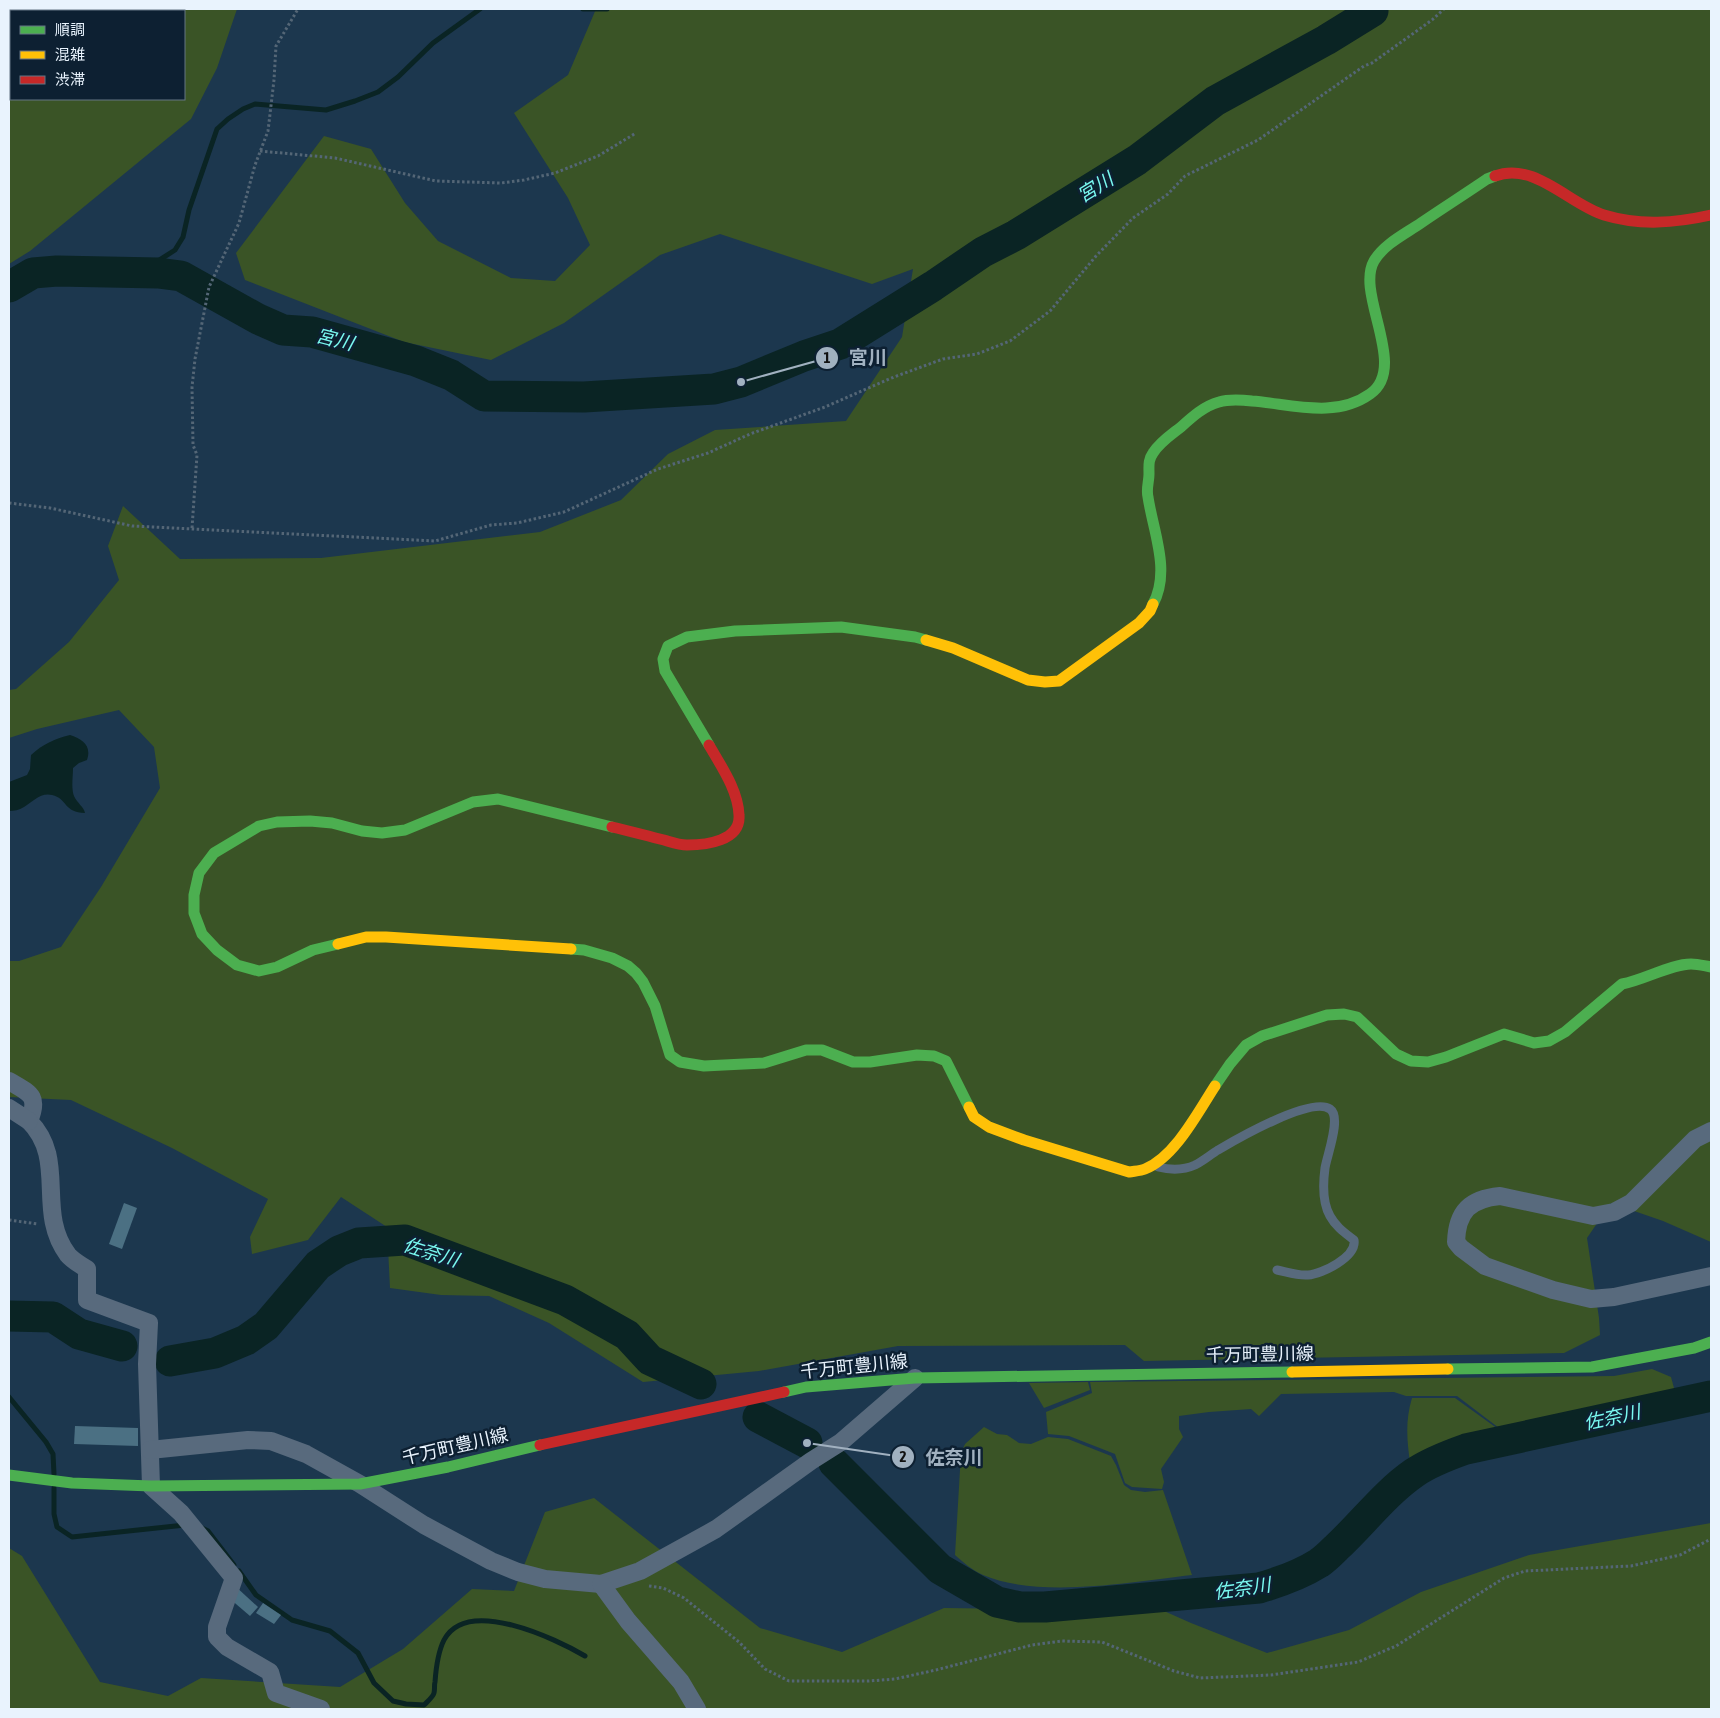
<svg xmlns="http://www.w3.org/2000/svg" width="1720" height="1718" viewBox="0 0 1720 1718" font-family="'Asap Condensed','Noto Sans JP',sans-serif">
<style>
.green{fill:#3a5426;fill-rule:evenodd}
.water{fill:#0a2424}
.lines{fill:none;stroke-linecap:round;stroke-linejoin:round}
.stream{stroke:#0a2424;stroke-width:5}
.river{stroke:#0a2424;stroke-width:31}
.building{fill:#4b7083}
.path{stroke:#546676;stroke-width:3;stroke-dasharray:2.5 2.5;stroke-linecap:butt}
.lane{stroke:#586a7d;stroke-width:9}
.street{stroke:#586a7d;stroke-width:18}
.fast{stroke:#4caf50;stroke-width:11}
.slow{stroke:#ffc107;stroke-width:11}
.jam{stroke:#c62828;stroke-width:11}
.labels{text-anchor:middle;dominant-baseline:central;stroke-width:5;stroke-linejoin:round;paint-order:stroke}
.street-label{font-size:18px;fill:#e9f3fd;stroke:#0d2032}
.water-label{font-size:19px;font-style:italic;fill:#7af9f1;stroke:#0d2032}
.leader{fill:none;stroke:#a1b1c0;stroke-width:2}
.callout-dot{fill:#a1b1c0;stroke:#0d2032;stroke-width:2}
.mark-label{font-size:15px;text-anchor:middle;font-weight:bold;fill:#111}
.callout-label{font-size:19px;text-anchor:middle;font-weight:bold;fill:#a1b1c0;stroke:#0d2032;stroke-width:5;stroke-linejoin:round;paint-order:stroke}
</style>
<rect width="100%" height="100%" fill="#1c374e"/>
<g class="green">
<path d="M 9,9 L 237,9 L 217,68 L 191,119 L 30,251 L 9,264 ZM 11,11 L 184,11 L 184,99 L 11,99 Z"/>
<polygon points="596,9 1711,9 1711,1242 1663,1221 1611,1203 1587,1238 1599,1318 1600,1335 1564,1353 1144,1361 1125,1345 898,1346 759,1371 643,1382 549,1323 489,1296 441,1295 390,1288 387,1227 341,1197 308,1240 252,1254 250,1237 268,1199 172,1148 71,1100 9,1097 9,961 19,961 61,947 101,887 160,788 154,747 119,710 37,729 9,738 9,690 16,689 69,642 119,580 108,546 123,506 180,559 321,558 540,532 621,500 668,454 715,430 846,421 902,337 913,269 872,284 720,234 660,255 564,323 491,360 404,342 245,280 236,253 324,136 371,149 405,203 438,241 511,278 555,281 590,245 568,198 514,113 568,75"/>
<polygon points="1652,1369 1671,1377 1674,1388 1673,1395 1499,1428 1457,1396 1406,1396 1394,1392 1281,1394 1259,1416 1251,1409 1209,1412 1179,1416 1179,1429 1183,1437 1161,1469 1164,1482 1162,1489 1132,1487 1125,1483 1115,1454 1069,1436 1048,1434 1046,1412 1092,1393 1090,1382 1614,1376"/>
<polygon points="1088,1382 1090,1390 1044,1408 1029,1383"/>
<path d="M 1412,1398 L 1455,1398 L 1498,1429 L 1450,1442 L 1410,1463 C 1407,1440 1405,1421 1412,1398 Z"/>
<path d="M 984,1427 L 997,1434 L 1007,1435 L 1019,1443 L 1031,1444 L 1048,1437 L 1068,1439 L 1111,1456 L 1116,1465 L 1124,1485 L 1131,1490 L 1145,1492 L 1163,1490 L 1192,1575 C 1132,1582 1039,1599 983,1575 C 972,1570 964,1563 955,1555 L 961,1453 L 965,1444 Z"/>
<polygon points="594,1498 760,1628 842,1652 944,1608 1164,1611 1191,1623 1267,1653 1349,1630 1421,1592 1529,1555 1711,1523 1711,1709 9,1709 9,1548 22,1556 100,1682 168,1696 201,1678 340,1687 403,1649 472,1589 514,1591 545,1512"/>
</g>
<path class="water" d="M 70,735 C 82,739 92,745 87,760 L 79,763 L 73,768 C 73,777 71,788 74,796 C 77,803 84,807 85,813 C 64,813 67,798 52,795 C 41,792 32,802 24,807 C 19,810 14,811 9,811 L 9,782 L 27,775 L 30,769 L 31,755 C 43,744 54,739 70,735 Z"/>
<g class="lines">
<g class="stream">
<polyline points="583,9 607,9"/>
<polyline points="139,273 175,250 183,237 189,210 217,129 228,119 243,109 255,104 326,110 355,101 378,92 398,77 433,43 480,9"/>
<polyline points="9,1397 46,1442 53,1454 54,1474"/>
<polyline points="54,1488 54,1514 57,1527 72,1537 185,1525"/>
<polyline points="202,1528 208,1531 234,1565"/>
<path d="M 239,1571 L 256,1595 L 292,1620 L 330,1631 L 358,1653 L 374,1683 L 393,1701 L 406,1704 L 424,1705 C 428,1701 433,1697 434,1693 C 435,1690 434,1685 435,1682 C 436,1668 438,1652 444,1640 C 467,1596 556,1639 585,1656"/>
</g>
<g class="river">
<polyline points="9,287 33,273 57,271 158,273 181,276 258,319 283,330 312,332 416,361 451,375 484,396 584,397 714,389 741,382 804,356 840,344 933,286 983,252 1016,235 1137,160 1215,101 1326,40 1373,11"/>
<polyline points="9,1316 53,1317 79,1334 122,1346"/>
<polyline points="170,1361 215,1353 246,1340 266,1326 318,1265 339,1251 359,1243 405,1240 565,1300 627,1335 650,1360 701,1384"/>
<polyline points="758,1417 807,1443"/>
<path d="M 834,1463 L 940,1569 L 997,1602 L 1020,1607 L 1045,1607 L 1259,1588 C 1280,1582 1300,1575 1319,1563 C 1325,1559 1331,1553 1336,1548 C 1363,1523 1384,1494 1414,1473 C 1430,1462 1449,1455 1466,1449 L 1711,1396"/>
</g>
</g>
<g class="building">
<polygon points="124,1203 137,1208 122,1249 109,1244"/>
<polygon points="75,1426 138,1428 138,1446 74,1444"/>
<polygon points="234,1585 258,1607 250,1616 229,1598"/>
<polygon points="263,1603 281,1615 274,1624 256,1613"/>
</g>
<g class="lines">
<g class="path">
<polyline points="260,151 335,158 436,181 501,183 524,180 555,173 598,156 636,133"/>
<polyline points="9,503 50,508 132,526 435,541 491,525 517,523 564,512 658,469 708,453 750,434 825,407 894,377 943,359 977,354 1010,341 1050,311 1096,256 1133,218 1168,194 1185,176 1258,140 1364,66 1372,63 1432,20 1444,9"/>
<polyline points="192,528 197,455 193,445 192,387 195,359 209,287 239,223 255,165 268,131 274,80 276,46 298,9"/>
<polyline points="9,1220 38,1224"/>
<polyline points="649,1586 663,1588 684,1598 739,1642 765,1669 789,1681 869,1681 895,1679 936,1670 1032,1645 1062,1641 1102,1642 1174,1671 1200,1678 1271,1675 1358,1662 1396,1646 1504,1578 1525,1571 1631,1566 1680,1555 1711,1539"/>
</g>
<path class="lane" d="M 1158,1167 C 1170,1170 1184,1170 1195,1165 C 1203,1161 1210,1155 1218,1150 C 1237,1139 1311,1096 1330,1109 C 1342,1117 1327,1155 1325,1168 C 1323,1183 1322,1202 1330,1216 C 1336,1227 1345,1233 1354,1240 C 1357,1257 1322,1274 1308,1275 C 1298,1276 1287,1272 1277,1270"/>
<g class="street">
<path d="M 9,1081 C 29,1093 40,1095 29,1121 C 68,1160 35,1211 68,1255 C 73,1261 81,1265 87,1269 L 87,1300 L 149,1323 L 147,1364 L 151,1486 L 181,1513 L 234,1578 L 217,1627 L 217,1637 L 227,1647 L 270,1672 L 276,1693 L 321,1709"/>
<polyline points="9,1108 29,1121"/>
<path d="M 1711,1131 L 1695,1139 L 1631,1203 L 1614,1212 L 1593,1216 L 1500,1196 C 1470,1199 1457,1211 1456,1242 L 1461,1248 L 1485,1266 L 1553,1290 L 1591,1299 L 1614,1297 L 1711,1276"/>
<polyline points="150,1450 248,1440 271,1441 306,1454 360,1484 424,1525 491,1561 518,1572 545,1579 601,1584 640,1571 716,1529 811,1461 841,1442 915,1378"/>
<polyline points="601,1584 628,1621 681,1682 697,1709"/>
</g>
<g class="fast">
<path d="M 1153,604 C 1171,571 1153,531 1148,497 C 1146,489 1149,482 1149,474 C 1149,466 1148,460 1153,453 C 1160,442 1171,435 1181,427 C 1192,417 1204,406 1219,402 C 1229,399 1242,400 1252,401 C 1291,404 1335,419 1370,394 C 1409,367 1355,294 1374,261 C 1384,244 1405,234 1421,223 C 1443,208 1465,194 1487,179 L 1495,176"/>
<polyline points="709,745 665,671 663,659 668,646 687,637 735,631 841,627 915,637 926,640"/>
<polyline points="338,944 313,950 277,967 259,971 237,965 217,950 202,934 194,913 194,895 199,873 214,853 259,826 277,822 310,821 332,823 362,831 382,833 405,830 473,802 498,799 612,827"/>
<polyline points="571,949 584,950 612,958 628,966 636,973 643,982 655,1006 670,1055 680,1062 704,1066 764,1063 806,1050 822,1050 853,1062 870,1062 917,1055 934,1056 946,1061 969,1107"/>
<path d="M 1215,1086 L 1230,1064 L 1246,1045 L 1262,1036 L 1327,1015 L 1344,1014 L 1357,1017 L 1396,1054 L 1411,1061 L 1428,1062 L 1446,1057 L 1504,1034 L 1534,1043 L 1549,1041 L 1565,1032 L 1622,984 C 1644,980 1671,964 1691,964 C 1698,964 1705,966 1711,967"/>
<polyline points="1448,1369 1592,1367 1694,1348 1711,1342"/>
<polyline points="784,1392 806,1387 915,1378 1292,1372"/>
<polyline points="9,1475 72,1483 151,1486 360,1484 448,1467 540,1445"/>
</g>
<g class="slow">
<polyline points="926,640 953,648 1028,680 1045,682 1059,681 1139,623 1150,611 1153,604"/>
<polyline points="338,944 366,937 386,937 571,949"/>
<path d="M 969,1107 L 974,1117 L 989,1127 L 1024,1140 L 1129,1172 C 1134,1171 1140,1171 1145,1169 C 1175,1157 1198,1112 1215,1086"/>
<polyline points="1292,1372 1448,1369"/>
</g>
<g class="jam">
<path d="M 1495,176 C 1534,161 1569,204 1604,215 C 1640,226 1675,223 1711,215"/>
<path d="M 612,827 C 630,831 647,836 664,840 C 671,842 679,845 687,845 C 706,845 741,841 739,815 C 738,790 721,766 709,745"/>
<polyline points="540,1445 784,1392"/>
</g>
</g>
<g class="labels">
<g class="street-label">
<text transform="translate(1260 1354) rotate(-1)">千万町豊川線</text>
<text transform="translate(854 1366) rotate(-6)">千万町豊川線</text>
<text transform="translate(455 1446) rotate(-13)">千万町豊川線</text>
</g>
<g class="water-label">
<text transform="translate(1095 187) rotate(-32)">宮川</text>
<text transform="translate(335 339) rotate(14)">宮川</text>
<text transform="translate(431 1252) rotate(17)">佐奈川</text>
<text transform="translate(1612 1417) rotate(-12)">佐奈川</text>
<text transform="translate(1242 1588) rotate(-8)">佐奈川</text>
</g>
</g>
<path class="leader" d="M741 382L827 358M807 1443L903 1457"/>
<g class="callout-dot">
<circle cx="741" cy="382" r="5"/>
<circle cx="807" cy="1443" r="5"/>
<circle cx="827" cy="358" r="12"/>
<circle cx="903" cy="1457" r="12"/>
</g>
<g class="mark-label">
<text x="827" y="363">1</text>
<text x="903" y="1462">2</text>
</g>
<g class="callout-label">
<text x="868" y="364">宮川</text>
<text x="954" y="1464">佐奈川</text>
</g>
<rect width="1720" height="1718" fill="none" stroke="#e9f3fd" stroke-width="20"/>
<rect x="10" y="10" width="175" height="90" fill="#0d2032" stroke="#657483"/>
<rect x="20" y="26" width="25" height="8" fill="#4caf50" stroke="#657483"/>
<text x="55" y="35" font-size="15" fill="#e9f3fd">順調</text>
<rect x="20" y="51" width="25" height="8" fill="#ffc107" stroke="#657483"/>
<text x="55" y="60" font-size="15" fill="#e9f3fd">混雑</text>
<rect x="20" y="76" width="25" height="8" fill="#c62828" stroke="#657483"/>
<text x="55" y="85" font-size="15" fill="#e9f3fd">渋滞</text>
</svg>
